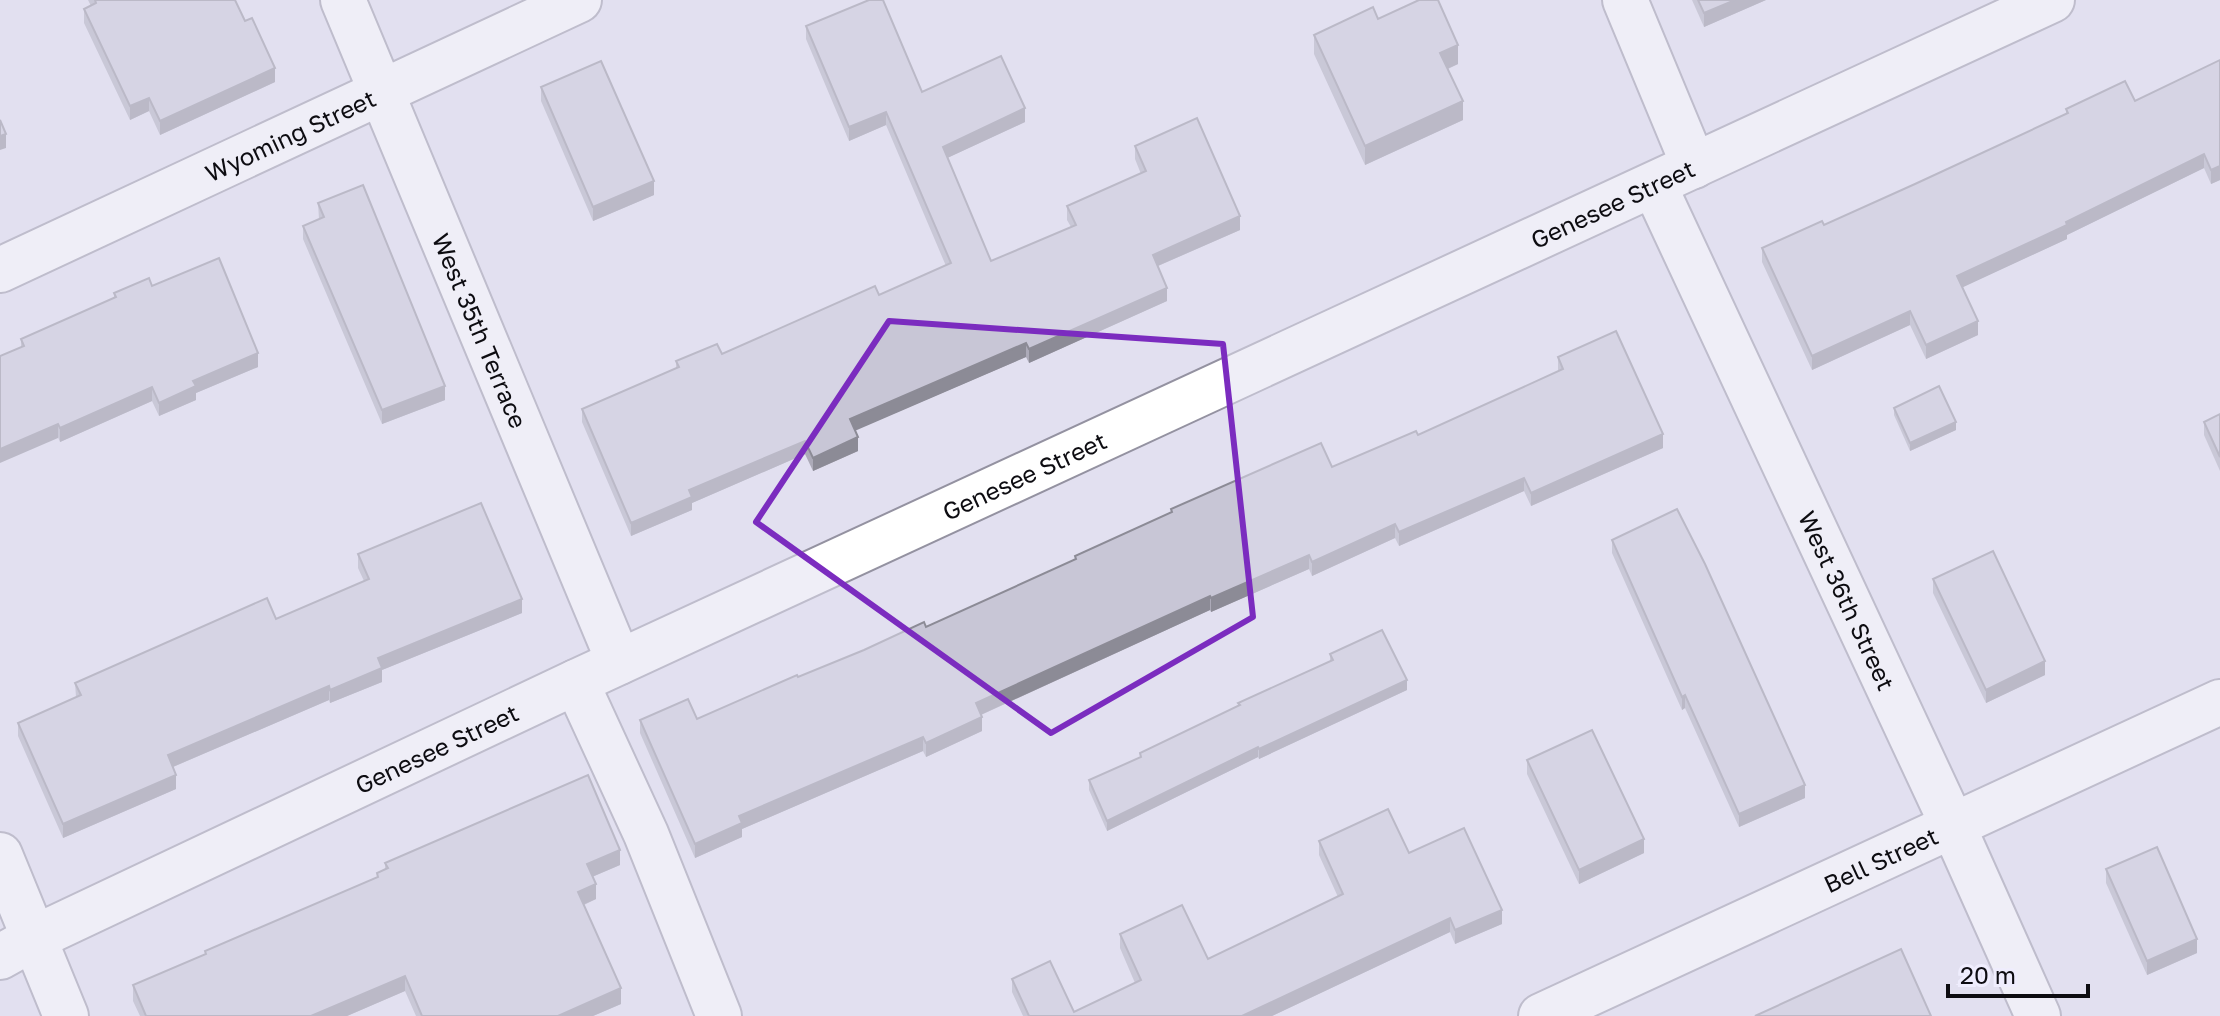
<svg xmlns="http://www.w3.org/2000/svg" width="2220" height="1016" viewBox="0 0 2220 1016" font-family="'Golos Text',sans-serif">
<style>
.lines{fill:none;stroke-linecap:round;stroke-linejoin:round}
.minor-casing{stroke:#9492a1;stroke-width:48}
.minor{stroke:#fff;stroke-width:44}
.wall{fill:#acaab8}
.shaded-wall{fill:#8c8b96}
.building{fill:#c8c6d6;stroke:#8c8b96;stroke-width:2}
.marked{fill:none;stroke:#7b2cbf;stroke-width:6;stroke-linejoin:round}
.labels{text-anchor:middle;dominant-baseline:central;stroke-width:6;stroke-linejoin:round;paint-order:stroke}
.street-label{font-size:24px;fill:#0d0c11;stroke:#efedfd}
</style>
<rect width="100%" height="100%" fill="#e2e0f0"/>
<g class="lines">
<g class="minor-casing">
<g id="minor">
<path id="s1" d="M 343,0 L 619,662"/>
<polyline points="1625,0 1694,166"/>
<path id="s2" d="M 1654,185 L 1953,826 L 2038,1016"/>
<path id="s3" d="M 0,270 L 579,0"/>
<polyline points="576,682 646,834 719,1016"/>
<polyline points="0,855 66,1016"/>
<path id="s4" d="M 0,957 L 34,938 L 576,682 L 2052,0"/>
<path id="s5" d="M 1541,1016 L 2220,702"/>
</g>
</g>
<use href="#minor" class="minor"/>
</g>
<g class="wall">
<polygon points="88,0 235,0 275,82 160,135 149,111 130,120 84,23 84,9 91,6"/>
<polygon points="1692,0 1766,0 1704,27"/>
<polygon points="1378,19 1458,64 1448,69 1463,120 1365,165 1314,54 1314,35"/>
<polygon points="806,26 922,92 1025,122 947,158 991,261 1071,227 1067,220 1067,206 1141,174 1135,159 1135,146 1240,230 1158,266 1167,301 1029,363 1026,357 855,430 858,451 813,471 805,454 692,503 692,510 631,536 582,422 582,409 676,368 676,361 722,354 879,295 946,266 886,125 849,141 806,39"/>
<polygon points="2220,60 2220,180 2211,184 2204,168 2067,235 2067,239 1962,287 1978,335 1926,359 1910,325 1812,370 1762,262 1762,248 1824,225 1915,184 2066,114 2066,109 2135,101"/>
<polygon points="541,87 654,195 593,221 541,101"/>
<polygon points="318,203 445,400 382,424 303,239 303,226 319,219"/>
<polygon points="152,286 258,367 196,393 196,400 159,416 152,401 60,442 21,347 21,339 114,298 114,293"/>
<polygon points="1558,357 1663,448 1531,506 1524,491 1399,546 1395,538 1312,576 1309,569 1211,612 1210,610 981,715 982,731 926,757 923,751 742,829 742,837 695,858 640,733 640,720 697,719 798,677 926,627 1075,560 1075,556 1171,512 1171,509 1332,467 1418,435 1558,372"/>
<polygon points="1894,408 1956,430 1910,451 1894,415"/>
<polygon points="2220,414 2220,471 2204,435 2204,422"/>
<polygon points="1612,540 1805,798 1739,827 1685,708 1682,710 1612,553"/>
<polygon points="358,554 522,613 382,670 382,682 330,703 329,700 173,767 176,789 63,838 18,736 18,723 76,697 75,683 276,619 364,581 358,568"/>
<polygon points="1933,579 2045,675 1986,703 1933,593"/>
<polygon points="1330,654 1407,690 1259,759 1258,757 1107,831 1089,790 1089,780 1140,757 1140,753 1238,706 1238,703 1330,661"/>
<polygon points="1527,760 1644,853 1579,884 1527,774"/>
<polygon points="1319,841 1409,853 1502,924 1455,944 1450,932 1272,1016 1023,1016 1012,992 1012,979 1074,1012 1135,983 1120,948 1120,934 1208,959 1338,897 1319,855"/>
<polygon points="385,863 620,865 592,877 596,899 584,905 621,1004 593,1016 416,1016 405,991 347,1016 140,1016 133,1001 133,985 205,955 205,951 377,877 377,873 385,869"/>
<polygon points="2106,869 2197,953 2147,975 2106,883"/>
</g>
<g class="shaded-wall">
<polygon points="1735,0 1766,0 1704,27 1704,13"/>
<polygon points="1458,45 1458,64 1440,72 1440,53"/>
<polygon points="275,68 275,82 160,135 160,121"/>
<polygon points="149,98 149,111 130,120 130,106"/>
<polygon points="1463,101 1463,120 1365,165 1365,146"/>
<polygon points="1025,108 1025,122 943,160 943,147"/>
<polygon points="886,112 886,125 849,141 849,127"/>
<polygon points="6,134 6,148 0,150 0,136"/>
<polygon points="2204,154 2204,168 2067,235 2067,239 1957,290 1957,276"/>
<polygon points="2220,166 2220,180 2211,184 2211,170"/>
<polygon points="654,181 654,195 593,221 593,207"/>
<polygon points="1240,216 1240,230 1153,268 1153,255"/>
<polygon points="1167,288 1167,301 1029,363 1029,349"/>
<polygon points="1910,311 1910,325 1812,370 1812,356"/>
<polygon points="1978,321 1978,335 1926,359 1926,345"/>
<polygon points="1026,343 1026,357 850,433 850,419"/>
<polygon points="258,353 258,367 196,393 196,400 159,416 159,403 193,381"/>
<polygon points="445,386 445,400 382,424 382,410"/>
<polygon points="152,387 152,401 60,442 60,428"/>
<polygon points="1956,422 1956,430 1910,451 1910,443"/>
<polygon points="58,424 58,438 0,463 0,449"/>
<polygon points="1663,434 1663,448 1531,506 1531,493"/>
<polygon points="858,437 858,451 813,471 813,458"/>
<polygon points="805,441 805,454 692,503 692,510 631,536 631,523 689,490"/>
<polygon points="1524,478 1524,491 1399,546 1399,532"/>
<polygon points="1395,524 1395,538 1312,576 1312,562"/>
<polygon points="1309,555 1309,569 1211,612 1211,598"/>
<polygon points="1210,596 1210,610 976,717 976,703"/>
<polygon points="522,599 522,613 382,670 382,682 330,703 330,690 378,658"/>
<polygon points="2045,661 2045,675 1986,703 1986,690"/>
<polygon points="1407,680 1407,690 1259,759 1259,749"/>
<polygon points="329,686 329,700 168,769 168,755"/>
<polygon points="1685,695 1685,708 1682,710 1682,697"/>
<polygon points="982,717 982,731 926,757 926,743"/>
<polygon points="923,737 923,751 742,829 742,837 695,858 695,844 739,816"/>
<polygon points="1258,747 1258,757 1107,831 1107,821"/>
<polygon points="176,775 176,789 63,838 63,824"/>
<polygon points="1805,785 1805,798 1739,827 1739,814"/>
<polygon points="1644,839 1644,853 1579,884 1579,870"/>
<polygon points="620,850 620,865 587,879 587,864"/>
<polygon points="596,884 596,899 578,907 578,892"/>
<polygon points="1502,910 1502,924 1455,944 1455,930"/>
<polygon points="1450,918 1450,932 1272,1016 1242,1016"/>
<polygon points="2197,939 2197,953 2147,975 2147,961"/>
<polygon points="405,976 405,991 347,1016 311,1016"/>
<polygon points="621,988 621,1004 593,1016 558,1016"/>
</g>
<g class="building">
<polygon points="95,0 235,0 245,21 252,18 275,68 160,121 149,98 130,106 84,9 96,3"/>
<polygon points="869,0 883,0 922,92 1001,56 1025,108 943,147 991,261 1076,225 1067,206 1146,171 1135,146 1197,118 1240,216 1153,255 1167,288 1029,349 1026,343 850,419 858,437 813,458 805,441 689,490 692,497 631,523 582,409 679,367 676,361 717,344 722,354 875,286 879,295 951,263 886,112 849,127 806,26"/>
<polygon points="1419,0 1438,0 1458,45 1440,53 1463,101 1365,146 1314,35 1373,7 1378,19"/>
<polygon points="1698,0 1735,0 1704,13"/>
<polygon points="2220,60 2220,166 2211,170 2204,154 2066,222 2067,225 1957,276 1978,321 1926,345 1910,311 1812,356 1762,248 1822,221 1824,225 1915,184 2068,113 2066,109 2125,81 2135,101"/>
<polygon points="601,61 654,181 593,207 541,87"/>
<polygon points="0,120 6,134 0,136"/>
<polygon points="363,185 445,386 382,410 303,226 324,217 318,203"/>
<polygon points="219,258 258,353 193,381 196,386 159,403 152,387 60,428 58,424 0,449 0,356 24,346 21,339 116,297 114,293 149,278 152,286"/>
<polygon points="1616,331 1663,434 1531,493 1524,478 1399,532 1395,524 1312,562 1309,555 1211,598 1210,596 976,703 982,717 926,743 923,737 739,816 742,823 695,844 640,720 688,699 697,719 797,675 798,677 864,650 924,622 926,627 1076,559 1075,556 1172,512 1171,509 1321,443 1332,467 1416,431 1418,435 1563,369 1558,357"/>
<polygon points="1939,386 1956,422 1910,443 1894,408"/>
<polygon points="2220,414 2220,457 2204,422"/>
<polygon points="481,503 522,599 378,658 382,668 330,690 329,686 168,755 176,775 63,824 18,723 81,695 75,683 267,598 276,619 369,579 358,554"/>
<polygon points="1677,509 1705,564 1805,785 1739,814 1685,695 1682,697 1612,540"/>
<polygon points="1993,551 2045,661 1986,690 1933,579"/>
<polygon points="1382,630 1407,680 1259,749 1258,747 1107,821 1089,780 1141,757 1140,753 1240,705 1238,703 1333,660 1330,654"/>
<polygon points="1592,730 1644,839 1579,870 1527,760"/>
<polygon points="588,775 620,850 587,864 596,884 578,892 621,988 558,1016 422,1016 405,976 311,1016 146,1016 133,985 206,954 205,951 378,877 377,873 388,868 385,863"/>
<polygon points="1388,809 1409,853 1464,828 1502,910 1455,930 1450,918 1242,1016 1029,1016 1012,979 1050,961 1074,1012 1141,980 1120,934 1182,905 1208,959 1343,894 1319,841"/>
<polygon points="2157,847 2197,939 2147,961 2106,869"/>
<polygon points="1901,949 1931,1016 1755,1016"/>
</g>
<path d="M0 0H2220V1016H0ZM 889,321 L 1223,344 L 1253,617 L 1051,733 L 756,522 Z" fill="#e2e0f0" fill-opacity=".55" fill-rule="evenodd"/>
<path class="marked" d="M 889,321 L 1223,344 L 1253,617 L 1051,733 L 756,522 Z"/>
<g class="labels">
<g class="street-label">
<text stroke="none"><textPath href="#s3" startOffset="320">Wyoming Street</textPath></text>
<text stroke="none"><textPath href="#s4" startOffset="1780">Genesee Street</textPath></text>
<text stroke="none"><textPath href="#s1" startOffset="358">West 35th Terrace</textPath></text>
<text stroke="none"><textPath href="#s4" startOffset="1132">Genesee Street</textPath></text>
<text stroke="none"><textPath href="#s2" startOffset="458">West 36th Street</textPath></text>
<text stroke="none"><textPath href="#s4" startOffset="484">Genesee Street</textPath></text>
<text stroke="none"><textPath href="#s5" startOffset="374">Bell Street</textPath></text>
</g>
</g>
<path d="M1948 984v12h140v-12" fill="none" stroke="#0d0c11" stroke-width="4"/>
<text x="1960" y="984" font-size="24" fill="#0d0c11" stroke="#efedfd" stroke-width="6" paint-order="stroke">20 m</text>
</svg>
